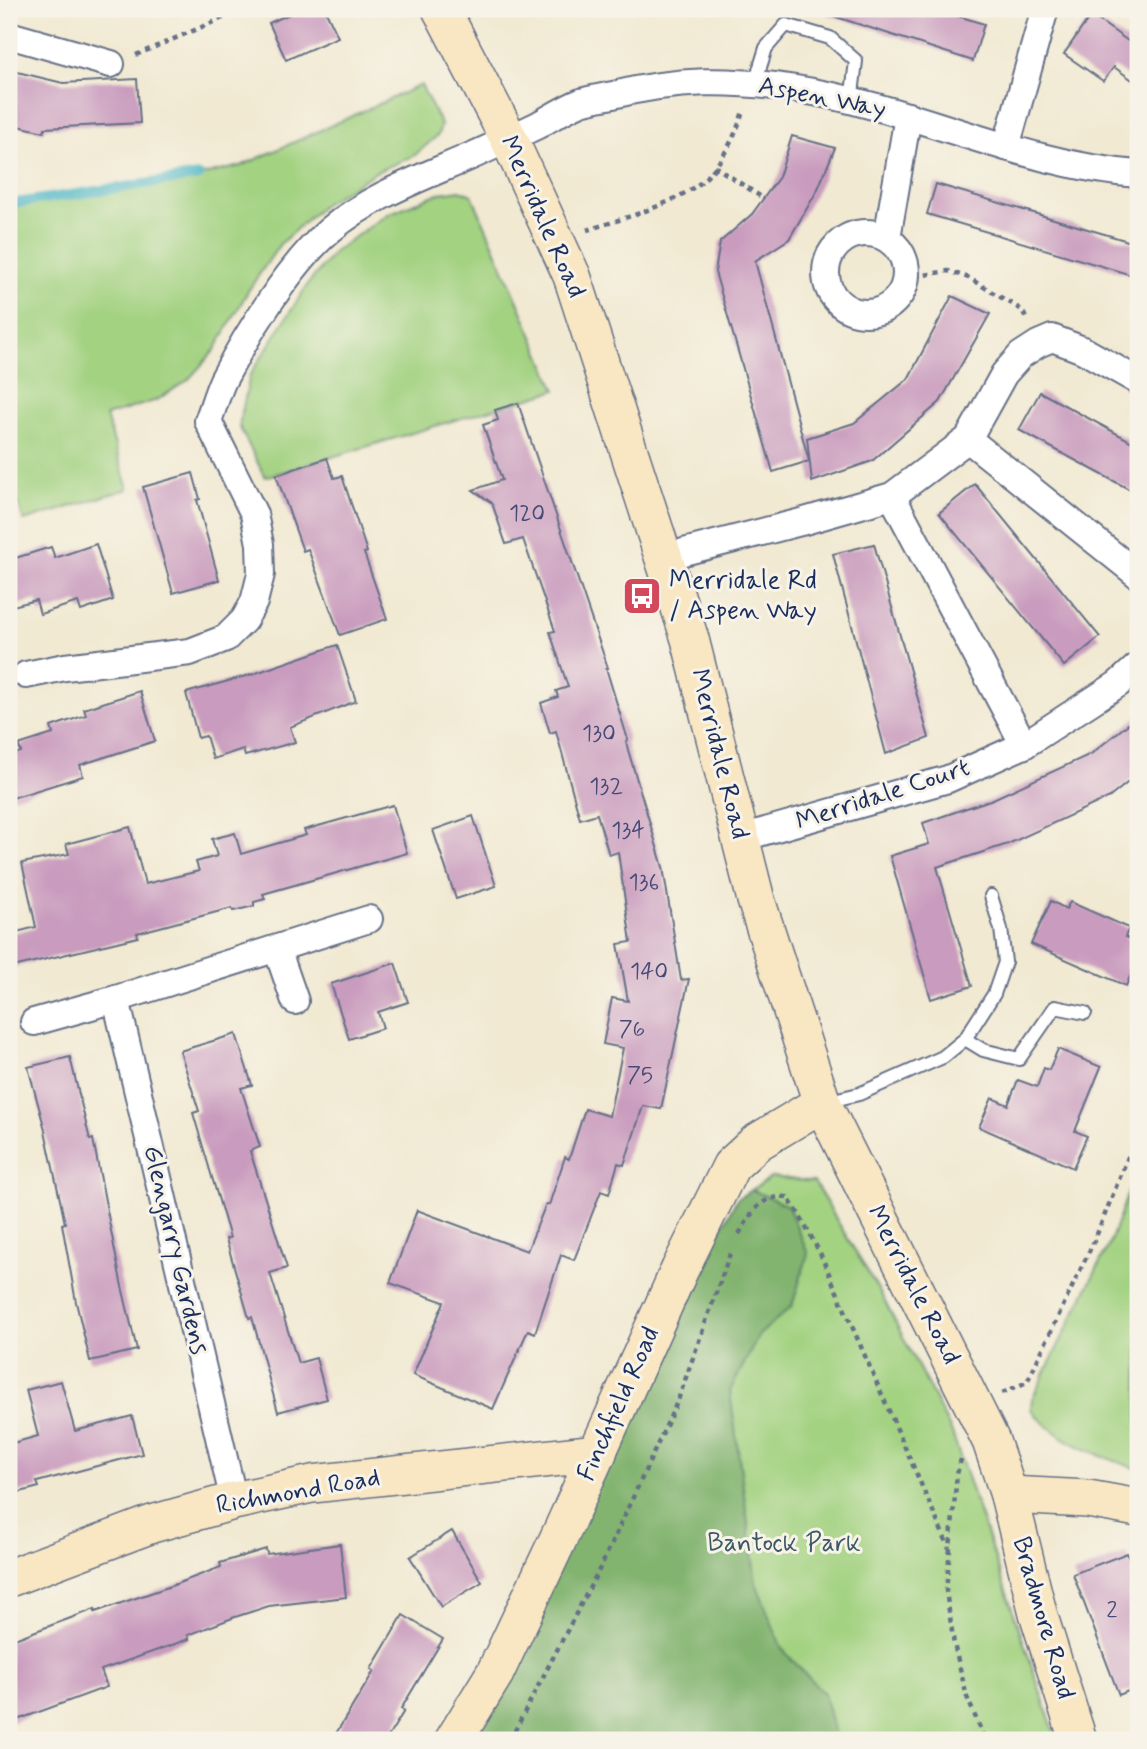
<svg xmlns="http://www.w3.org/2000/svg" width="1147" height="1749" viewBox="0 0 1147 1749" font-family="Mynerve,sans-serif">
<style>
.green{fill:#a3d281;stroke:#5f8070;stroke-width:2}
.forest{fill:#82b46f;stroke:#4e7266;stroke-width:2}
.lines{fill:none;stroke-linecap:round;stroke-linejoin:round}
.stream{stroke:#49b5c6;stroke-width:10}
.building{fill:#c99bbe}
.lane-casing{stroke:#667087;stroke-width:16}
.street-casing{stroke:#667087;stroke-width:30}
.secondary-casing{stroke:#667087;stroke-width:40}
.path{stroke:#667087;stroke-width:4.5;stroke-dasharray:5 5;stroke-linecap:butt}
.lane{stroke:#fff;stroke-width:12}
.street{stroke:#fff;stroke-width:26}
.secondary{stroke:#f9e7c3;stroke-width:37}
.labels{text-anchor:middle;dominant-baseline:central;stroke-width:6;stroke-linejoin:round;paint-order:stroke}
.number-label{font-size:23px;fill:#464a76}
.street-label{font-size:26px;fill:#1b2f5e;stroke:#f7f3e8}
.poi-label{font-size:26px;fill:#1b2f5e;stroke:#f7f3e8;text-anchor:start}
.park-label{font-size:26px;fill:#3d5867;stroke:#f7f3e8}
</style>
<rect width="100%" height="100%" fill="#f7f3e8"/>
<filter id="ink" filterUnits="userSpaceOnUse"><feTurbulence type="fractalNoise" baseFrequency=".0143" numOctaves="2"/><feDisplacementMap in="SourceGraphic" scale="14" xChannelSelector="R" yChannelSelector="G"/><feConvolveMatrix kernelMatrix="1 2 1 2 8 2 1 2 1" color-interpolation-filters="sRGB"/></filter>
<filter id="wash" filterUnits="userSpaceOnUse"><feTurbulence type="fractalNoise" baseFrequency=".00686" numOctaves="4" result="noise"/><feDisplacementMap in="SourceGraphic" scale="28" xChannelSelector="R" yChannelSelector="G"/><feGaussianBlur stdDeviation="1.57" result="paint"/><feColorMatrix in="noise" values="0 0 0 0 0 0 0 0 0 0 0 0 0 0 0 0 0 1.4 0 .05"/><feComposite in="paint" operator="in"/></filter>
<g filter="url(#wash)">
<rect width="100%" height="100%" fill="#f1e9d2"/>
<g class="green">
<polygon points="421,85 441,125 438,135 415,155 376,172 324,204 280,244 248,291 215,350 188,380 157,400 106,416 128,489 24,521 17,501 9,503 9,204 199,176 241,166"/>
<polygon points="460,190 472,195 556,390 265,477 239,426 250,375 308,284 335,251 388,214 439,193"/>
<path d="M 1138,1166 L 1138,1469 C 1100,1456 1056,1442 1031,1409 L 1032,1399 L 1110,1242 Z"/>
<polygon points="772,1177 814,1182 882,1296 952,1433 1057,1740 472,1740 737,1199"/>
</g>
<polygon class="forest" points="752,1190 788,1206 808,1254 792,1306 759,1335 730,1391 756,1583 782,1649 824,1694 836,1740 472,1740 694,1281 737,1199"/>
<g class="lines">
<polyline class="stream" points="9,204 199,176"/>
</g>
<g id="blocks">
<g class="building">
<polygon points="301,9 325,9 338,37 286,60 269,23"/>
<polygon points="828,9 935,9 984,24 973,61 827,14"/>
<polygon points="1091,15 1138,48 1138,84 1114,67 1103,81 1064,54"/>
<polygon points="9,70 63,83 137,79 140,123 45,128 44,132 9,124"/>
<polygon points="792,136 835,148 817,191 789,239 755,261 809,461 773,472 715,272 720,242 752,214 779,177"/>
<polygon points="936,184 1138,244 1138,277 927,214"/>
<polygon points="952,296 990,314 940,402 872,461 812,482 807,438 854,423 908,379"/>
<polygon points="1040,392 1138,445 1138,494 1019,430"/>
<polygon points="518,403 608,668 606,668 628,740 626,741 628,750 663,867 681,980 689,979 661,1109 643,1106 624,1165 618,1163 609,1194 601,1191 574,1260 561,1255 535,1333 528,1330 493,1409 413,1375 444,1302 390,1283 417,1210 527,1251 546,1204 549,1205 565,1157 569,1159 585,1109 609,1116 623,1048 603,1044 612,998 628,1001 618,944 631,942 618,852 609,855 597,814 580,819 556,731 550,733 541,703 558,697 556,691 568,687 550,632 555,631 523,539 506,544 492,503 473,490 502,480 483,425 498,420 495,410"/>
<polygon points="327,458 334,478 342,476 367,552 364,553 387,619 340,635 308,549 303,551 276,475"/>
<polygon points="193,473 200,499 197,500 219,580 173,593 143,487"/>
<polygon points="975,484 1100,637 1064,666 939,513"/>
<polygon points="96,544 113,600 81,611 78,602 40,614 36,600 9,607 9,560 51,547 55,558"/>
<polygon points="874,544 929,738 886,754 833,554"/>
<polygon points="337,645 356,701 290,727 295,742 245,756 243,749 213,759 206,736 198,738 186,693 253,674"/>
<polygon points="140,691 155,741 80,765 83,776 9,799 9,756 21,752 18,745 53,734 51,727 86,715 84,709"/>
<polygon points="1138,716 1138,774 1110,797 1008,844 937,867 972,986 931,999 890,856 929,844 923,823 993,799 1091,754"/>
<polygon points="393,805 407,853 263,894 265,899 254,902 254,906 233,911 232,908 137,933 138,937 9,968 9,934 36,927 22,863 69,854 66,844 130,827 145,884 199,871 196,862 217,856 212,839 235,833 241,854 306,835 304,830"/>
<polygon points="473,816 496,886 456,899 433,830"/>
<polygon points="1051,901 1066,909 1070,902 1129,928 1125,937 1138,943 1138,958 1126,986 1031,944"/>
<polygon points="395,963 408,1002 378,1012 383,1028 349,1039 331,984"/>
<polygon points="236,1034 252,1085 241,1088 260,1147 250,1151 287,1268 270,1273 298,1363 316,1358 327,1399 278,1412 252,1317 249,1318 226,1239 230,1238 193,1113 199,1111 180,1051"/>
<polygon points="1058,1049 1101,1067 1075,1131 1087,1136 1073,1168 979,1127 992,1098 1008,1105 1018,1080 1037,1087 1044,1068 1049,1070"/>
<polygon points="70,1057 90,1140 93,1139 121,1282 137,1350 90,1361 76,1302 62,1224 65,1223 44,1126 28,1067"/>
<polygon points="61,1381 75,1431 132,1416 142,1454 37,1482 39,1487 9,1495 9,1444 38,1436 26,1390"/>
<polygon points="452,1531 482,1582 441,1607 410,1557"/>
<polygon points="340,1544 346,1597 269,1606 235,1617 188,1635 189,1639 101,1670 107,1687 9,1723 9,1641 95,1609 95,1612 171,1586 221,1567 220,1563 266,1549 267,1554"/>
<polygon points="1127,1553 1138,1583 1138,1687 1119,1695 1073,1574"/>
<polygon points="403,1615 443,1639 401,1709 404,1711 386,1740 332,1740 374,1671 371,1669"/>
</g>
</g>
</g>
<g filter="url(#ink)">
<use href="#blocks" fill-opacity="0" stroke="#667087" stroke-width="2"/>
<g class="lines">
<g class="lane-casing">
<g id="lane">
<polyline points="755,83 766,48 786,25 830,38 856,61 851,102"/>
<polyline points="965,1039 983,1050 1019,1059 1055,1007 1085,1013"/>
<polyline points="825,1102 859,1094 943,1057 965,1039 994,994 1005,962 1001,929 991,896"/>
</g>
</g>
<g class="street-casing">
<g id="street">
<polyline points="9,35 111,64"/>
<polyline points="1006,147 1045,9"/>
<circle cx="866" cy="273" r="40"/>
<polyline points="887,238 908,116"/>
<polyline points="968,439 1138,575"/>
<polyline points="892,496 1024,745"/>
<polyline points="664,557 801,522 892,496 968,439 1004,374 1021,355 1038,344 1052,338 1083,350 1138,381"/>
<path d="M 26,675 L 65,667 L 190,652 L 226,638 L 244,620 L 254,602 L 261,574 L 260,544 L 254,514 L 208,421 C 213,408 217,393 223,380 C 247,334 291,263 330,230 C 370,196 421,178 469,157 C 492,147 515,136 538,125 C 552,117 566,108 581,102 C 591,99 603,97 613,95 C 677,79 731,79 796,89 C 913,107 1020,165 1138,174"/>
<polyline points="741,838 948,779 1024,745 1118,684 1138,666"/>
<polyline points="277,949 295,1001"/>
<polyline points="116,999 234,1501"/>
<polyline points="34,1022 116,999 369,919"/>
</g>
</g>
<g class="secondary-casing">
<g id="secondary">
<polyline points="441,9 509,139 572,276 690,639 756,900 822,1103 991,1441 1009,1495 1038,1613 1078,1740"/>
<polyline points="1009,1495 1088,1499 1138,1508"/>
<polyline points="9,1578 152,1524 234,1501 312,1484 598,1453"/>
<polyline points="454,1740 495,1673 562,1531 680,1269 731,1166 756,1143 822,1103"/>
</g>
</g>
<g class="path">
<polyline points="136,55 244,9"/>
<polyline points="714,166 763,198"/>
<path d="M 587,230 C 621,219 663,208 693,188 C 717,173 736,137 743,111"/>
<polyline points="906,278 948,271 969,278 1022,310 1026,318"/>
<path d="M 739,1234 C 752,1213 760,1195 787,1197 L 797,1211 L 820,1253 L 949,1548"/>
<polyline points="1002,1393 1027,1382 1095,1239 1138,1132"/>
<polyline points="961,1459 957,1474 946,1591 954,1644 967,1697 985,1740"/>
<polyline points="510,1740 603,1562 678,1400 731,1251"/>
</g>
<use href="#lane" class="lane"/>
<use href="#street" class="street"/>
<use href="#secondary" class="secondary"/>
</g>
</g>
<defs>
<g id="bus-square" transform="scale(2.0125)"><rect x="-9" y="-9" width="18" height="18" rx="4" fill="#d1495b" stroke="#f7f3e8"/><path d="M-5-6H5V4H4V6H2V4H-2V6H-4V4H-5ZM-3.5-4V0h7V-4ZM-3.5 1.2v1.5H-2V1.2ZM2 1.2v1.5H3.5V1.2Z" fill="#fff"/></g>
</defs>
<g fill-rule="evenodd">
<use href="#bus-square" x="642" y="596"/>
</g>
<g class="labels">
<g class="number-label">
<text x="527" y="514">120</text>
<text x="599" y="734">130</text>
<text x="606" y="787">132</text>
<text x="628" y="831">134</text>
<text x="644" y="883">136</text>
<text x="649" y="972">140</text>
<text x="632" y="1030">76</text>
<text x="640" y="1076">75</text>
<text x="1112" y="1611">2</text>
</g>
<g class="street-label">
<text transform="translate(822 98) rotate(11)">Aspen Way</text>
<text transform="translate(542 217) rotate(66)">Merridale Road</text>
<text transform="translate(719 754) rotate(76)">Merridale Road</text>
<text transform="translate(883 795) rotate(-18)">Merridale Court</text>
<text transform="translate(175 1250) rotate(77)">Glengarry Gardens</text>
<text transform="translate(913 1285) rotate(63)">Merridale Road</text>
<text transform="translate(619 1404) rotate(-66)">Finchfield Road</text>
<text transform="translate(298 1492) rotate(-10)">Richmond Road</text>
<text transform="translate(1043 1618) rotate(74)">Bradmore Road</text>
</g>
<g class="poi-label">
<text x="669" y="581">Merridale Rd<tspan x="669" dy="30">/ Aspen Way</tspan></text>
</g>
<g class="park-label">
<text x="784" y="1544">Bantock Park</text>
</g>
</g>
<rect width="1147" height="1749" fill="none" stroke="#f7f3e8" stroke-width="35"/>
</svg>
